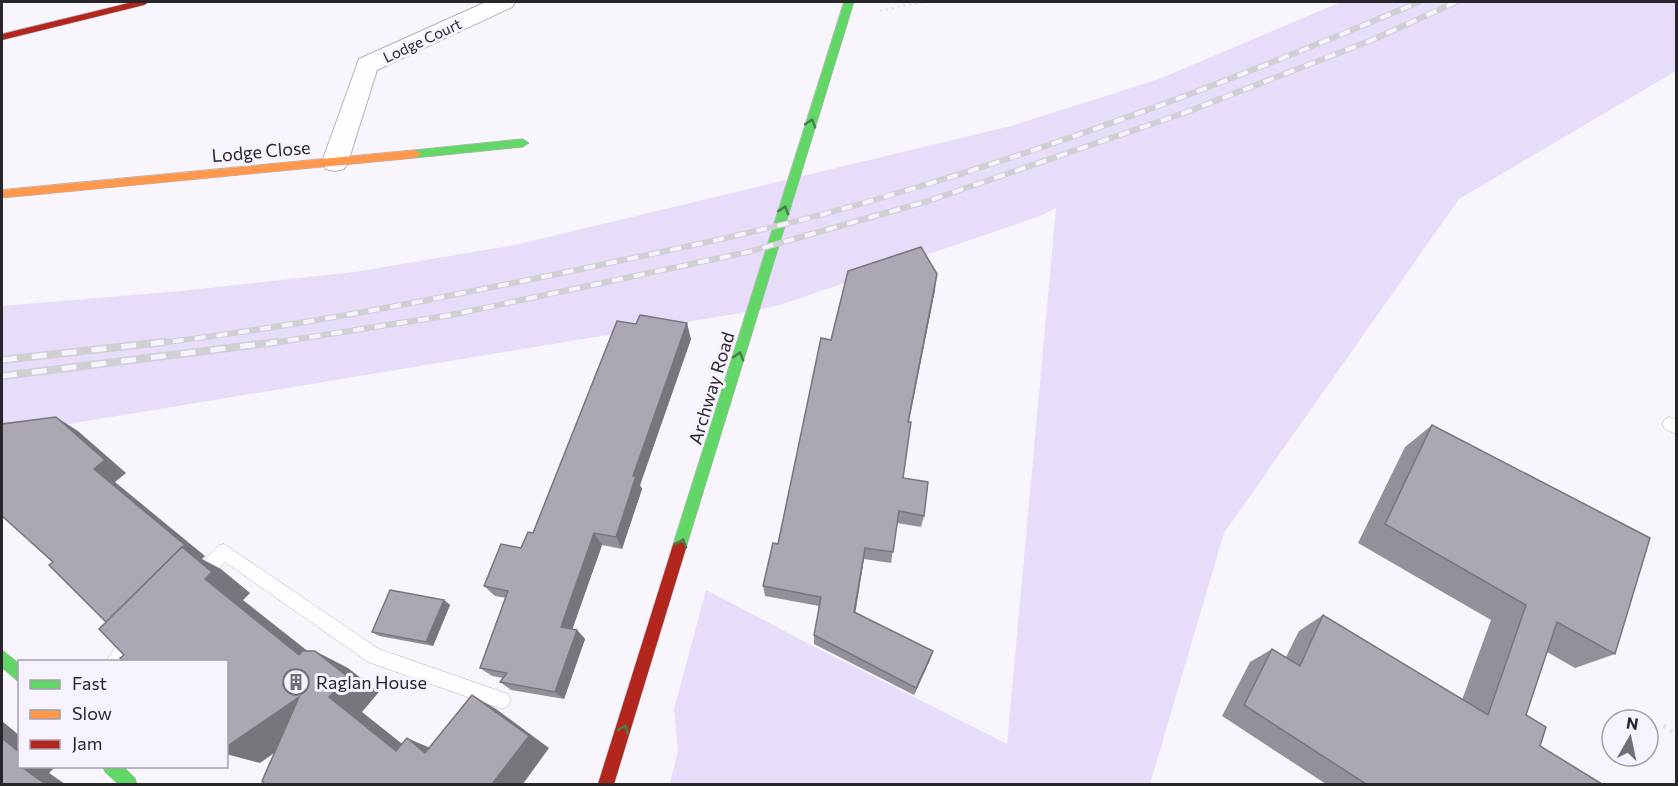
<svg xmlns="http://www.w3.org/2000/svg" width="1678" height="786" viewBox="0 0 1678 786" font-family="Commissioner,sans-serif">
<style>
.green{fill:#e8dcfb}
.lines{fill:none;stroke-linecap:round;stroke-linejoin:round}
.lane-casing{stroke:#b4b2b7;stroke-width:1}
.street-casing{stroke:#b4b2b7;stroke-width:2}
.fast-casing{stroke:#b4b2b7;stroke-width:1}
.slow-casing{stroke:#b4b2b7;stroke-width:1}
.jam-casing{stroke:#b4b2b7;stroke-width:1}
.path-far1{stroke:#e3e1e4;stroke-width:3;stroke-dasharray:2 4;stroke-linecap:butt}
.path{stroke:#e3e1e4;stroke-width:4.5;stroke-dasharray:3 5;stroke-linecap:butt}
.lane{fill:#fefeff;fill-rule:evenodd}
.street{fill:#fefeff;fill-rule:evenodd}
.fast{fill:#63d668;fill-rule:evenodd}
.slow{fill:#ff974d;fill-rule:evenodd}
.jam{fill:#b3261e;fill-rule:evenodd}
.rail-far1-casing{stroke:#d0cfd2;stroke-width:6}
.rail-casing{stroke:#d0cfd2;stroke-width:8}
.rail-far1{stroke:#f7f2ff;stroke-width:4;stroke-dasharray:11;stroke-linecap:butt}
.rail{stroke:#f7f2ff;stroke-width:5;stroke-dasharray:15;stroke-linecap:butt}
.wall{fill:#94909a}
.shaded-wall{fill:#78757d}
.building{fill:#aca7b3;stroke:#78757d;stroke-width:1.5}
.oneway{stroke:#467e4a}
.labels{text-anchor:middle;dominant-baseline:central;stroke-width:6;stroke-linejoin:round;paint-order:stroke}
.far-street-label{font-size:15px;fill:#28262b;stroke:#f7f2ff}
.street-label{font-size:18px;fill:#28262b;stroke:#f7f2ff}
.poi-label{font-size:18px;fill:#28262b;stroke:#f7f2ff;text-anchor:start}
</style>
<rect width="100%" height="100%" fill="#f8f5fc"/>
<polygon class="green" points="1341,2 1676,2 1676,71 1459,199 1224,533 1150,784 670,784 678,750 674,709 706,590 813,646 1007,744 1056,208 1040,216 780,305 753,311 2,435 2,306 181,291 354,272 515,245 1011,126 1159,79"/>
<g class="lines">
<g class="lane-casing">
<g id="lane">
<polygon points="1670,417 1676,420 1676,434 1665,429 1662,424 1665,419"/>
<polygon points="224,544 379,649 508,694 511,700 508,706 502,709 368,662 225,562 203,585 197,587 191,585 189,579 191,573 218,546"/>
<path d="M 135,632 L 141,635 L 144,641 L 128,662 L 106,662 C 111,651 124,637 135,632 Z"/>
</g>
</g>
<g class="street-casing">
<polygon id="street" points="486,2 515,2 512,7 377,70 348,162 344,169 335,171 326,169 322,162 359,59"/>
</g>
<g class="fast-casing">
<g id="fast">
<polygon points="844,2 854,2 686,548 684,553 679,555 674,553 672,548"/>
<polygon points="523,139 529,143 523,147 415,158 409,154 415,150"/>
<polygon points="2,650 20,664 20,683 2,668"/>
<polygon points="103,766 123,766 135,778 137,784 118,784 105,772"/>
</g>
</g>
<g class="slow-casing">
<polygon id="slow" points="415,150 421,154 415,158 2,198 2,190"/>
</g>
<g class="jam-casing">
<g id="jam">
<polygon points="133,2 149,2 144,5 2,40 2,34"/>
<polygon points="679,541 684,543 686,548 614,784 598,784 672,548 674,543"/>
</g>
</g>
<polyline class="path-far1" points="880,11 923,2"/>
<polyline class="path" points="1663,726 1676,734"/>
<use href="#lane" class="lane"/>
<use href="#street" class="street"/>
<use href="#fast" class="fast"/>
<use href="#slow" class="slow"/>
<use href="#jam" class="jam"/>
<g class="rail-far1-casing">
<g id="rail-far1">
<path d="M 151,344 C 289,328 426,301 562,273 C 670,250 778,229 884,197 C 1067,144 1244,76 1419,2"/>
<polyline points="266,344 451,315 748,252 928,201 1184,113 1372,40 1456,2"/>
</g>
</g>
<g class="rail-casing">
<g id="rail">
<polyline points="2,360 164,342"/>
<polyline points="2,376 277,342"/>
</g>
</g>
<use href="#rail-far1" class="rail-far1"/>
<use href="#rail" class="rail"/>
</g>
<g class="wall">
<polygon points="935,290 909,422 903,478 924,516 921,527 897,523 891,563 864,559 855,612 930,660 914,695 814,644 814,635 819,606 765,596 763,586 778,544"/>
<polygon points="691,339 640,485 642,489 622,549 602,545 572,629 577,630 585,639 564,699 511,690 500,682 503,678 492,676 480,668 506,598 495,596 484,586 521,548"/>
<polygon points="1432,425 1615,654 1575,668 1547,652 1526,715 1540,746 1602,784 1326,784 1222,716 1250,662 1272,649 1286,657 1299,631 1323,615 1462,700 1491,620 1358,543 1405,447"/>
<polygon points="444,600 450,605 433,646 379,636 372,632"/>
</g>
<g class="shaded-wall">
<polygon points="937,274 935,290 906,435 908,422"/>
<polygon points="687,323 691,339 640,485 642,489 622,549 616,537 633,476"/>
<polygon points="56,417 78,431 126,473 115,482 205,556 202,559 221,569 250,593 243,600 333,671 299,655 205,579 94,469"/>
<polygon points="594,533 602,545 570,636 561,627"/>
<polygon points="865,548 864,559 854,621 854,612"/>
<polygon points="444,600 450,605 433,646 426,642"/>
<polygon points="577,630 585,639 564,699 555,692"/>
<polygon points="315,651 348,668 379,692 362,712 425,762 396,751 329,697"/>
<polygon points="933,651 930,660 914,695 916,688"/>
<polygon points="472,695 496,709 549,748 523,784 492,784"/>
<polygon points="299,697 334,711 260,763 226,754 226,747"/>
<polygon points="2,721 20,736 20,753 2,738"/>
<polygon points="407,738 435,750 425,753"/>
<polygon points="25,766 56,766 49,773 65,784 45,784 23,768"/>
</g>
<g class="building">
<polygon points="921,247 937,274 908,422 911,422 903,478 928,482 924,516 899,511 893,552 865,548 854,612 933,651 916,688 814,635 821,597 763,586 773,543 778,544 821,338 831,340 848,271"/>
<polygon points="640,315 687,323 633,476 636,476 616,537 594,533 561,627 577,630 555,692 500,682 507,673 480,668 508,591 484,586 501,544 521,548 528,532 533,533 617,321 636,324"/>
<polygon points="56,417 105,460 94,469 185,545 182,548 182,547 106,622 49,565 53,562 2,516 2,424"/>
<polygon points="1432,425 1650,538 1615,654 1557,622 1526,715 1546,727 1540,746 1602,784 1366,784 1244,705 1272,649 1300,666 1323,615 1488,715 1526,605 1385,524"/>
<polygon points="182,547 212,572 205,579 299,655 302,651 315,651 348,677 329,697 396,751 407,738 425,753 472,695 529,736 492,784 265,784 262,781 299,697 226,747 226,662 124,662 120,658 124,655 99,629"/>
<polygon points="390,590 444,600 426,642 372,632"/>
<polygon points="2,738 20,753 20,766 25,766 23,768 45,784 2,784"/>
</g>
<defs><path id="oneway-chevron" d="M-2-3.5L2.5 0L-2 3.5" fill="none" stroke-width="1.6" stroke-linecap="round" stroke-linejoin="round" transform="scale(1.5)"/></defs>
<g class="oneway">
<use href="#oneway-chevron" transform="translate(811 123) rotate(-73)"/>
<use href="#oneway-chevron" transform="translate(784 210) rotate(-73)"/>
<use href="#oneway-chevron" transform="translate(739 356) rotate(-73)"/>
<use href="#oneway-chevron" transform="translate(682 543) rotate(-73)"/>
<use href="#oneway-chevron" transform="translate(624 729) rotate(-69)"/>
</g>
<defs>
<g id="building-ring" transform="scale(1.35)"><circle r="9.5" fill="#f7f2ff" stroke="#716e74" stroke-width="1.5"/><path d="M-4-6H4V6H1V3H-1V6H-4ZM-2.5-4.3h1.7v1.8h-1.7ZM.8-4.3h1.7v1.8H.8ZM-2.5-1h1.7V.8h-1.7ZM.8-1h1.7V.8H.8Z" fill="#716e74"/></g>
</defs>
<g fill-rule="evenodd">
<use href="#building-ring" x="296" y="682"/>
</g>
<g class="labels">
<g class="far-street-label">
<text transform="translate(422 40) rotate(-25)">Lodge Court</text>
</g>
<g class="street-label">
<text transform="translate(261 151) rotate(-5)">Lodge Close</text>
<text transform="translate(711 388) rotate(-73)">Archway Road</text>
</g>
<g class="poi-label">
<text x="316" y="682">Raglan House</text>
</g>
</g>
<rect width="1678" height="786" fill="none" stroke="#28262b" stroke-width="6"/>
<rect x="18" y="660" width="210" height="108" fill="#f7f2ff" stroke="#a4a0aa" stroke-width="1.5"/>
<rect x="30" y="680" width="30" height="9" fill="#63d668" stroke="#a4a0aa" stroke-width="1.5"/>
<text x="72" y="690" font-size="18" fill="#28262b">Fast</text>
<rect x="30" y="710" width="30" height="9" fill="#ff974d" stroke="#a4a0aa" stroke-width="1.5"/>
<text x="72" y="720" font-size="18" fill="#28262b">Slow</text>
<rect x="30" y="740" width="30" height="9" fill="#b3261e" stroke="#a4a0aa" stroke-width="1.5"/>
<text x="72" y="750" font-size="18" fill="#28262b">Jam</text>
<g transform="translate(1630 738) rotate(9)"><circle r="28" fill="#f7f2ff" stroke="#a4a0aa" stroke-width="1.5"/>
<path d="M0-4.5L10 22L0 15L-10 22Z" fill="#716e74"/>
<text y="-9" font-size="16" font-weight="bold" text-anchor="middle" fill="#28262b">N</text>
</g>
</svg>
